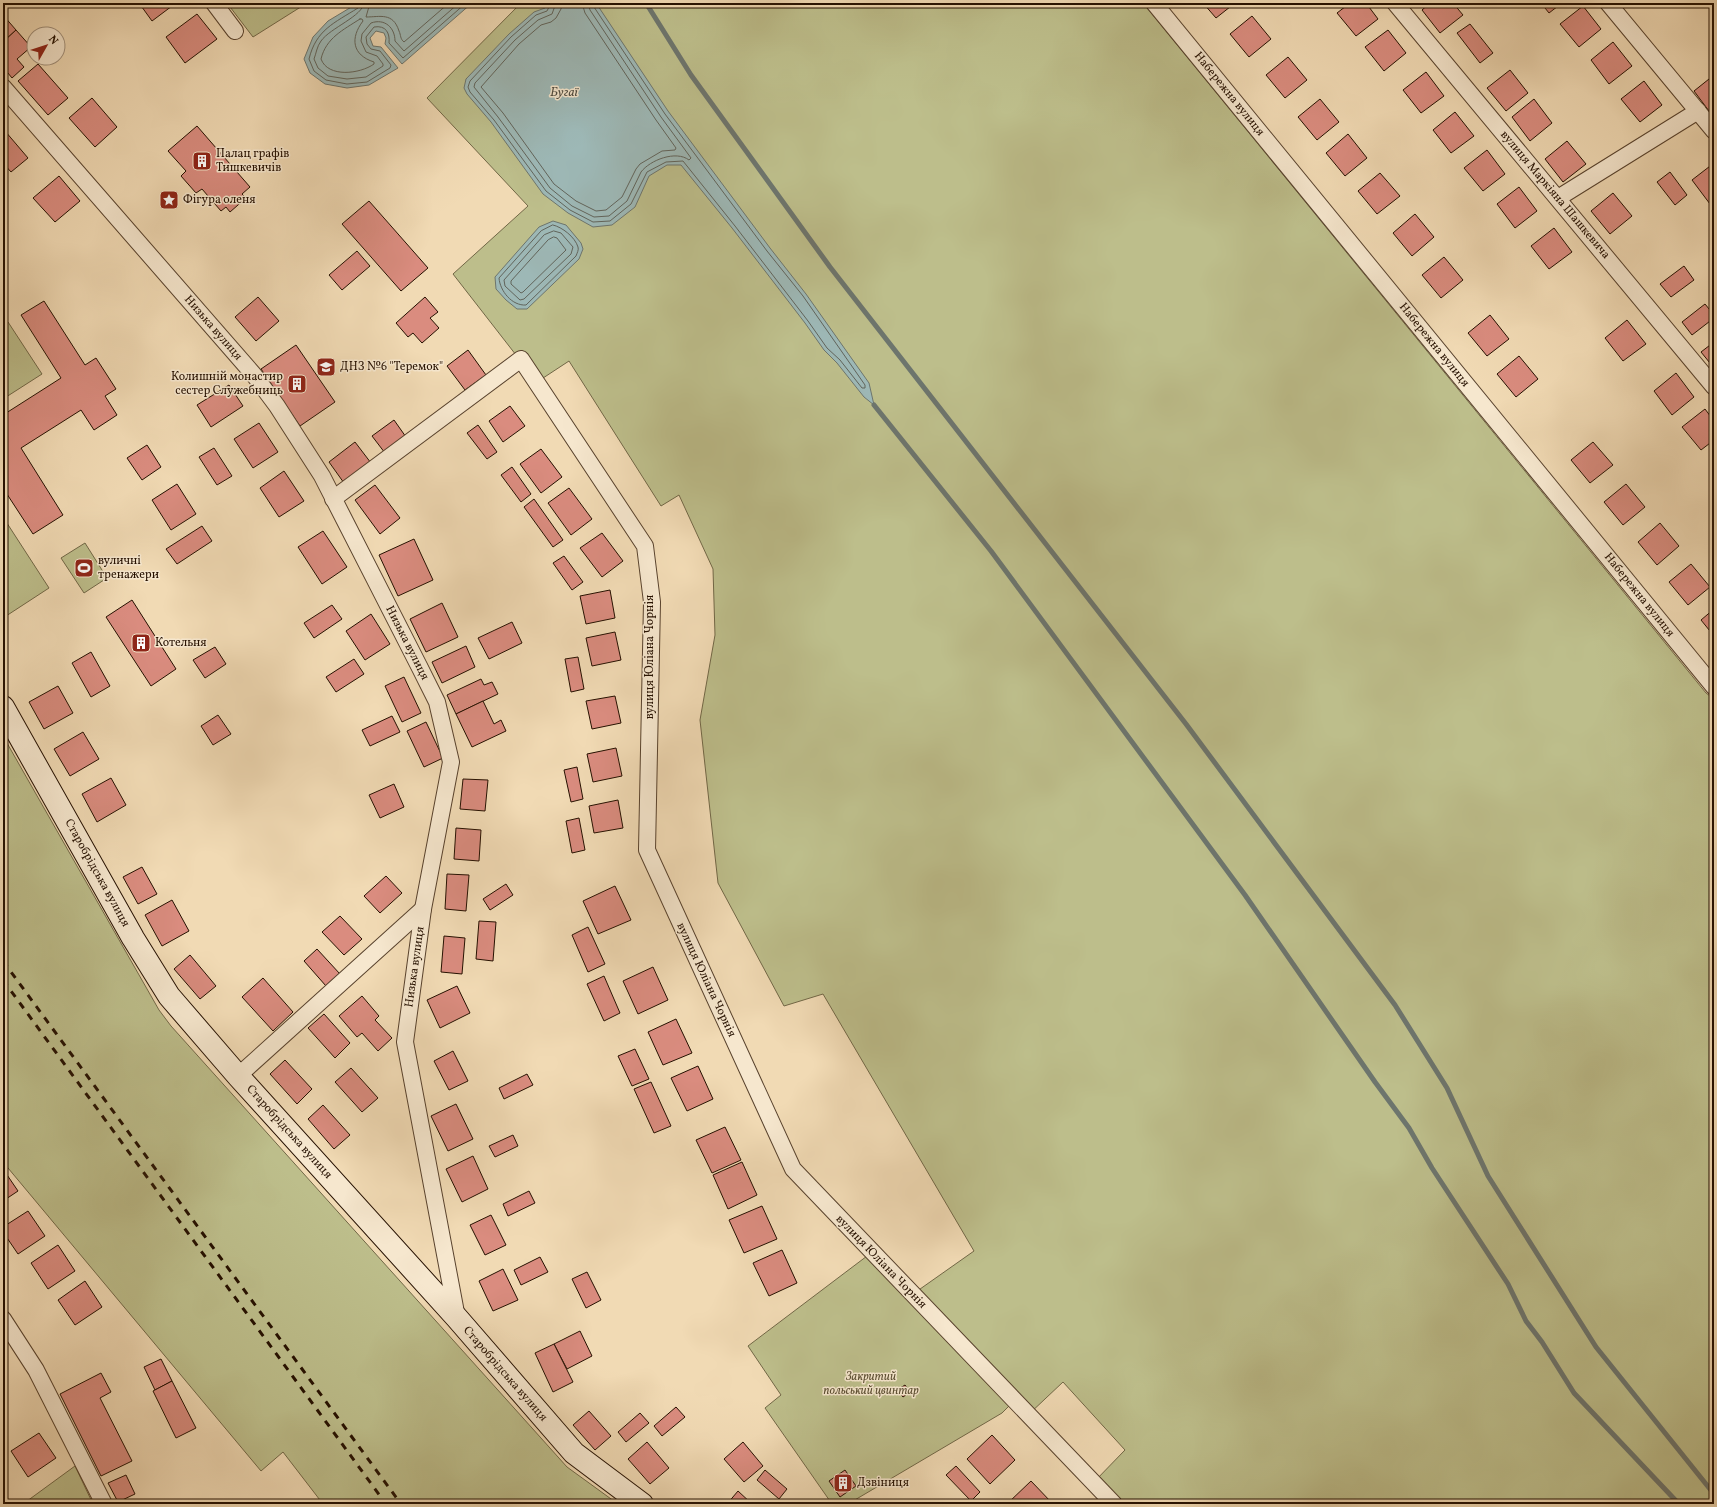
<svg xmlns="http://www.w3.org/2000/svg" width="1717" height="1507" viewBox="0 0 1717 1507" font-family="Vollkorn,serif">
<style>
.green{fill:#bdbe8b;stroke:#716746}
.water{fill:#9db8b6;stroke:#6d756d}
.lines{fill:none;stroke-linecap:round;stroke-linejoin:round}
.shore{stroke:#61645b;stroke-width:1}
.stream{stroke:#6d756d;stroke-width:5}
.building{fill:#da8c7f;stroke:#251000}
.street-casing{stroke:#58422d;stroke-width:18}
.secondary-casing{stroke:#251000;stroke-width:24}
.street{stroke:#f6e7ce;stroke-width:16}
.secondary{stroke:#f6e7ce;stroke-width:22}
.rail{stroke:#251000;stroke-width:3;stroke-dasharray:7 7;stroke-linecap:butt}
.labels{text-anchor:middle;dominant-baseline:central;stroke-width:3;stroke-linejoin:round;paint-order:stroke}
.street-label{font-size:12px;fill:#251000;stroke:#f6e7ce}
.poi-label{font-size:12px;fill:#251000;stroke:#f6e7ce;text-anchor:start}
.park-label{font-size:12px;font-style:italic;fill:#5a4d31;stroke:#f6e7ce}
.water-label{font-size:13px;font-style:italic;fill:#4f4b40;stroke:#f6e7ce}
</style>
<rect width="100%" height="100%" fill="#f1dab4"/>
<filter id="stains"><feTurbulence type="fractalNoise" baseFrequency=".005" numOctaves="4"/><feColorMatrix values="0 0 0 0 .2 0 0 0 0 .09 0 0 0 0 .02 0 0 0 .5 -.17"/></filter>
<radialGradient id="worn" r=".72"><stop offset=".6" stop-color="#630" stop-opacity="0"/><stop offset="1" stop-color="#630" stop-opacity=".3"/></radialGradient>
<g class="green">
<polygon points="227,3 307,3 253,37"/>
<polygon points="521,3 1143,3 1706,693 1714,699 1714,1504 1114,1504 1093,1483 1125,1450 1063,1382 1028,1415 913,1294 974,1251 823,994 784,1006 718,883 700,720 715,635 713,569 679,495 661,506 569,361 537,382 453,274 528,206 427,98"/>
<polygon points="8,322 42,374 3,399 3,325"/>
<polygon points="3,517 49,588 3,618"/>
<polygon points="85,543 107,578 84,593 61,558"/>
<polygon points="3,736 159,1010 171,1026 567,1467 618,1504 323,1504 283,1452 261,1471 3,1162"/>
<polygon points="871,1253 1013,1402 1002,1413 848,1504 832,1504 765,1408 781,1395 748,1346"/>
<polygon points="75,1466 93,1504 23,1504"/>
</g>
<g class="water">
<polygon points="358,3 472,3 402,64 385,44 386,38 384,33 376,31 370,38 373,46 381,47 398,68 369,85 347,88 325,84 310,73 304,59 313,37 328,21"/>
<polygon points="547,3 596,3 668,111 770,248 806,294 869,383 874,405 864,397 837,363 824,350 805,323 732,228 681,165 667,165 649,176 635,207 612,225 593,227 568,213 543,194 491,122 467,94 464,88 466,79 509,34 534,12 545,8"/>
<polygon points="553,221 566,225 581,243 583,249 579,259 527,309 517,309 506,300 496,289 495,277 539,227"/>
</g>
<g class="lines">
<g class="shore">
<path d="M 359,3 L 358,8 C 334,23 316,30 309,59 L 314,71 L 326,80 L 347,84 L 367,82 L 390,68 L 391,65 L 380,51 L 371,49 L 367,44 L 366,37 L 374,27 C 386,25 390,33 389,43 L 403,58 L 466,3"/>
<path d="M 364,3 C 363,16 330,28 321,41 C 317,46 316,54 314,59 L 318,68 L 328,76 L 347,79 L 366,77 L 383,66 L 383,64 L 377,56 L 366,52 L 361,41 L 362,34 L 371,23 C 385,18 395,28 395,41 L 404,51 L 459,3"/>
<path d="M 370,3 L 366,17 C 380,17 393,12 399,31 C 401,35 400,39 404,42 L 449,3"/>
<polyline points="551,3 547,11 536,15 511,37 470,81 468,87 470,92 494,120 546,191 570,210 593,222 610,221 631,204 647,172 666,162 683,161 735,226 808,321 827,348 840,360 862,388 865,388 865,385 803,296 767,251 665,114 594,7 593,3"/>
<path d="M 556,3 L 552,14 L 538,20 L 515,40 L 475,83 L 474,87 L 498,117 L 550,188 L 572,206 L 594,217 L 609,216 L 627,201 L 641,172 C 650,160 676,150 689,160 L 691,158 L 661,117 L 590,10 L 588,3"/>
<polyline points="562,3 561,9 556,18 551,22 541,25 519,44 481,87 503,113 554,184 576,201 596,211 606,210 622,197 636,169 640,164 662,151 675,150 676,148 656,120 585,13 582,3"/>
<path d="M 360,19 L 362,19 L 363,21 C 350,38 352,55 374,62 L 374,64 C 360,74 328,78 321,59 C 326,38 343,30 360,19 Z"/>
<path d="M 553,225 C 562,227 575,237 578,247 C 579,250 577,253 576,256 L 526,305 C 512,306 500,291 499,278 L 541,231 Z"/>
<polygon points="554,231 561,233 573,247 571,254 524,299 520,300 505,286 504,280 544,235"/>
<polygon points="554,237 557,238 566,250 523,292 521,293 511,284 511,281 548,240"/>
</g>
<g class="stream">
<polyline points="646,3 691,75 830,267 1186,724 1395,1005 1447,1088 1488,1176 1596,1347 1714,1494"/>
<polyline points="874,405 991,551 1245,895 1375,1082 1409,1128 1432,1168 1508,1284 1526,1321 1542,1342 1574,1393 1679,1504"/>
</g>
</g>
<g class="building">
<polygon points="139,3 176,3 152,21"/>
<polygon points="1203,3 1235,3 1216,18"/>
<polygon points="1350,3 1366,3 1378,19 1356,36 1337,13"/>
<polygon points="1430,3 1453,3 1463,15 1440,33 1422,10"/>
<polygon points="1541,3 1562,3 1549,13"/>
<polygon points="1583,6 1601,29 1579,47 1560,24"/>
<polygon points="197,14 217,39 185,63 166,37"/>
<polygon points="3,15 16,30 3,42"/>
<polygon points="1252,16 1271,39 1249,57 1230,34"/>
<polygon points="1470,24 1493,53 1480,63 1457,33"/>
<polygon points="16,30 31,47 17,59 24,67 12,78 3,67 3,42"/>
<polygon points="1388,30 1406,53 1384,71 1365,47"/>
<polygon points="1613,42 1632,66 1609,84 1591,60"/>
<polygon points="1288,57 1307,80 1285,98 1266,75"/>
<polygon points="38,64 68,98 48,115 18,81"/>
<polygon points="1510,70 1528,93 1506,111 1487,88"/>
<polygon points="1426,72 1444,96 1421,113 1403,90"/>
<polygon points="1714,75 1714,113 1712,115 1694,91"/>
<polygon points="1644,81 1662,105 1640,122 1621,99"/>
<polygon points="92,98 117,127 95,147 69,118"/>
<polygon points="1320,99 1339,122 1317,140 1298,117"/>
<polygon points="1534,99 1552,123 1530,141 1512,117"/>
<polygon points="1455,112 1474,136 1451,153 1433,130"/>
<polygon points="197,126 250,187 242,194 246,198 230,212 226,207 221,211 202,189 196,193 181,176 186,171 168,151"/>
<polygon points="5,131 28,158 11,172 3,163 3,133"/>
<polygon points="1348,134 1367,158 1345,176 1326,153"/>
<polygon points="1567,141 1586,164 1563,182 1545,159"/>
<polygon points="1487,150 1505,174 1483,191 1464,168"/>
<polygon points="1714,163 1714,201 1710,204 1692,180"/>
<polygon points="1670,172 1687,195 1675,205 1657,182"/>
<polygon points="1380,173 1400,196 1377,214 1358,191"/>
<polygon points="59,176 80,201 55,222 33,198"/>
<polygon points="1519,187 1537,211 1515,228 1497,204"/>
<polygon points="1613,193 1632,216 1610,234 1591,211"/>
<polygon points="369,201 428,268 401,291 342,224"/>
<polygon points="1415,214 1434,237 1412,256 1393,233"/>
<polygon points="1554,228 1572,252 1549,269 1531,246"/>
<polygon points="357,251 370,266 342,290 329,275"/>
<polygon points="1444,257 1463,280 1441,298 1422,275"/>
<polygon points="1684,266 1694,280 1671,297 1660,284"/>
<polygon points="258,297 279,321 256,341 235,317"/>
<polygon points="425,297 438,312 430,318 439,328 422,343 413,333 408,337 396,323"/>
<polygon points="44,301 85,365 96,358 116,389 105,396 117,415 94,430 81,410 21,448 63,515 33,534 3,488 3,415 61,378 21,315"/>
<polygon points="1705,304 1714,315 1714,318 1692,335 1682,322"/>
<polygon points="1490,315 1509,339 1487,356 1468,333"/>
<polygon points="1627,320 1646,344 1623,361 1605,338"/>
<polygon points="1714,342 1714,368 1701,352"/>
<polygon points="296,345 335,402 300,426 261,369"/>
<polygon points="468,350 486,375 465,390 447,366"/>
<polygon points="1519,356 1538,379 1516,397 1497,374"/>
<polygon points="1676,373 1694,397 1672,415 1654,391"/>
<polygon points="229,385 243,406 211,427 197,405"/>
<polygon points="510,406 525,426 503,442 489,421"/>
<polygon points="1705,409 1714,421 1714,440 1701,450 1682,427"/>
<polygon points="394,420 406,437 385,453 372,436"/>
<polygon points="259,423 278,452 253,468 234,439"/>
<polygon points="478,425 497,452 487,459 467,433"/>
<polygon points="355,442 371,463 344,483 329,462"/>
<polygon points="1593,442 1613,465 1590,483 1571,460"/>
<polygon points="147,445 161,467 142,480 127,458"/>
<polygon points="214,448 232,476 217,485 199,457"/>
<polygon points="541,449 562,477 541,493 520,464"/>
<polygon points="512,467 531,494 521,502 501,475"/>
<polygon points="284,471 304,501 279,517 260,488"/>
<polygon points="177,484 196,514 171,530 152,500"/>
<polygon points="1626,484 1645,507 1623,525 1604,502"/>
<polygon points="375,485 400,518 380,534 355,500"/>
<polygon points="569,488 592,519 571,535 548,503"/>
<polygon points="534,499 563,540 553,547 524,507"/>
<polygon points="1660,523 1679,546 1657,565 1638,542"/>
<polygon points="202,526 212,541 177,564 166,549"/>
<polygon points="323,531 347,567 322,584 298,547"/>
<polygon points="602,533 623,561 602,577 580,548"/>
<polygon points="414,539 433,580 398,596 379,555"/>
<polygon points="564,556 583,582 572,590 553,563"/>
<polygon points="1691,564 1710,587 1688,605 1669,582"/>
<polygon points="610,590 615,618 586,624 580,596"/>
<polygon points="132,600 176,669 151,686 106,617"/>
<polygon points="442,603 458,637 426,652 410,619"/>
<polygon points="332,605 342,619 314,638 304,623"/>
<polygon points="1714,609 1714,636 1701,620"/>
<polygon points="371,614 390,644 365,660 346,631"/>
<polygon points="512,622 522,643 489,659 478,638"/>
<polygon points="615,632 621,660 592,666 586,638"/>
<polygon points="466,646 475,667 442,683 432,662"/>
<polygon points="215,647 226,664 205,678 193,660"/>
<polygon points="91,652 110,686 91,697 72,663"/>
<polygon points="578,657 584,689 571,692 565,659"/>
<polygon points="354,659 364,674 336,692 326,677"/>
<polygon points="404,677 421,713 402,722 385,686"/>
<polygon points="481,679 484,685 492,682 498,694 456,714 447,695"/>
<polygon points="58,686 73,713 44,729 29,702"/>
<polygon points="615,696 621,723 592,729 586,701"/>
<polygon points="483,701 494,724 501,720 506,731 472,747 456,714"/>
<polygon points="218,715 231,734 213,745 201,726"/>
<polygon points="392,716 400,732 370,746 362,730"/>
<polygon points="426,722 443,758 424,767 407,731"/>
<polygon points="83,732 99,759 70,776 54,749"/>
<polygon points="616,748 622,776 593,782 587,754"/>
<polygon points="577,767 583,799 571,802 564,770"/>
<polygon points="111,778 126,805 97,822 82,794"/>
<polygon points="463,779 488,780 485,811 460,809"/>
<polygon points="394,784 404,807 380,818 369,795"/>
<polygon points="618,800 623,828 594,833 589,806"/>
<polygon points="579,818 585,850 572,853 566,821"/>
<polygon points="456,828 481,830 479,861 454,859"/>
<polygon points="142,867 157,894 138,904 123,877"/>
<polygon points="447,874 469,875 466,911 445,909"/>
<polygon points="386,876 402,893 380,913 364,896"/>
<polygon points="506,884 513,895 490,910 483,899"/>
<polygon points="615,886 631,920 598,934 583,901"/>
<polygon points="172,900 189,931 162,946 145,915"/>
<polygon points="340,916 362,939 344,955 322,932"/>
<polygon points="479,921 496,922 493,961 476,959"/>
<polygon points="588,927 605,964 588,972 572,935"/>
<polygon points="444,936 465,938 462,974 441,972"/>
<polygon points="317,949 340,974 326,986 304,961"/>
<polygon points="190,955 216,986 200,999 174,969"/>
<polygon points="653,967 668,1000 638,1014 623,981"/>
<polygon points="604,976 620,1013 604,1021 587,984"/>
<polygon points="263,978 293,1012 273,1031 242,997"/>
<polygon points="457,986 470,1013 440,1028 427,1000"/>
<polygon points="362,996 379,1016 375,1020 392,1038 378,1051 362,1033 357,1037 339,1016"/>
<polygon points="324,1014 350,1043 335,1058 308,1028"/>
<polygon points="676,1019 692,1053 663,1065 648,1032"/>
<polygon points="635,1049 649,1079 632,1086 618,1056"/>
<polygon points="453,1051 468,1081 449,1090 434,1061"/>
<polygon points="285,1060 312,1089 297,1104 270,1074"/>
<polygon points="698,1066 713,1099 687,1111 671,1078"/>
<polygon points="351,1068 378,1098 362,1112 335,1082"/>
<polygon points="527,1074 533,1085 504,1099 499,1088"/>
<polygon points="651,1082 671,1126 654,1133 634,1089"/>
<polygon points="456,1104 473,1139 448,1151 431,1116"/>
<polygon points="323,1105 350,1135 334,1149 308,1119"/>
<polygon points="725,1127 741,1160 712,1173 696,1140"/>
<polygon points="513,1135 518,1146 495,1157 489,1146"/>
<polygon points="473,1156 488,1189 462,1202 446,1169"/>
<polygon points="742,1162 757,1195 728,1209 713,1175"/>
<polygon points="3,1169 18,1191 3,1201"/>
<polygon points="529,1191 535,1203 508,1216 503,1204"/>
<polygon points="762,1206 777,1239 744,1253 729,1220"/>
<polygon points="28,1211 45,1236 18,1254 3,1232 3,1227"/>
<polygon points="491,1215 506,1245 485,1255 470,1225"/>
<polygon points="58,1245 75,1271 48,1289 31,1263"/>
<polygon points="782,1250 797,1283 769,1296 753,1263"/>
<polygon points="540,1257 548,1272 521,1285 514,1270"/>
<polygon points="503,1269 518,1300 493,1311 479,1281"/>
<polygon points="587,1272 601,1300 586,1308 572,1279"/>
<polygon points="85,1281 102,1307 75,1325 58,1300"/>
<polygon points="580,1331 592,1356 567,1369 554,1344"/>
<polygon points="554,1344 573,1382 553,1392 535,1353"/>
<polygon points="161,1359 172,1381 155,1390 144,1367"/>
<polygon points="101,1373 111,1392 100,1398 132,1461 101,1476 60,1394"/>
<polygon points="172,1381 196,1428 176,1438 153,1391"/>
<polygon points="905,1385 910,1392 903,1397 897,1390"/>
<polygon points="676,1407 685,1417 662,1436 654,1426"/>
<polygon points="589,1411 611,1436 595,1450 573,1425"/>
<polygon points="640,1413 649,1423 626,1442 618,1432"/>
<polygon points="39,1433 56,1458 28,1477 11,1451"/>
<polygon points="992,1435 1015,1460 990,1484 967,1459"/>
<polygon points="647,1442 669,1468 650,1484 628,1459"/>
<polygon points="743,1442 763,1466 744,1482 724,1459"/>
<polygon points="956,1466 980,1492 971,1501 946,1475"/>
<polygon points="765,1470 787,1489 779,1499 757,1480"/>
<polygon points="845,1470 856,1486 840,1497 829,1481"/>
<polygon points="126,1475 135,1494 118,1502 108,1483"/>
<polygon points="1031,1481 1052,1503 1009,1504 1008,1503"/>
<polygon points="738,1491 752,1504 727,1504"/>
</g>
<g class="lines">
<g class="street-casing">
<g id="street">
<polyline points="214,3 235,31"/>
<polyline points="1154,3 1714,687"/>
<polyline points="1395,3 1714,387"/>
<polyline points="1608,3 1714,131"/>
<polyline points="3,87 254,375 277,406 322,476 419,666 437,702 451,762 423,909 405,1042 457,1318"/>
<polyline points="1558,198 1698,111"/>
<polyline points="333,499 521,359 645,546 652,602 647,850 793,1169 1114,1504"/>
<polyline points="238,1076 423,909"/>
<polyline points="3,1319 36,1370 104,1504"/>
</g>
</g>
<g class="secondary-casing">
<polyline id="secondary" points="3,707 133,938 169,996 238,1076 457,1318 574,1453 642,1504"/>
</g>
<use href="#street" class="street"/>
<use href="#secondary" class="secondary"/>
<g class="rail">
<polyline points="3,961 401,1504"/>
<polyline points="3,980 386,1504"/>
</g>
</g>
<defs>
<g id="building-square" transform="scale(1)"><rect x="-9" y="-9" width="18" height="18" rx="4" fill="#8f2418" stroke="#f6e7ce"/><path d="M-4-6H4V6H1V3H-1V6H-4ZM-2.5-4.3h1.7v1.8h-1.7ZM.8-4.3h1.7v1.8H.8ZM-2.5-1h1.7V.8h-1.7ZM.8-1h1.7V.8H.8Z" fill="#fff"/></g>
<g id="sight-square" transform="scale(1)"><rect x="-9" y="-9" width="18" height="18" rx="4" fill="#8f2418" stroke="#f6e7ce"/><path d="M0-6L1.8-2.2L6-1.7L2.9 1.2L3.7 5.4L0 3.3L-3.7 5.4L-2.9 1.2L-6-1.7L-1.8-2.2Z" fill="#fff"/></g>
<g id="school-square" transform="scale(1)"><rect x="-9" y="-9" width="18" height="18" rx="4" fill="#8f2418" stroke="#f6e7ce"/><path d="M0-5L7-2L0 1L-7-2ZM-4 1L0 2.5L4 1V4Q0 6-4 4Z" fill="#fff"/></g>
<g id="stadium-square" transform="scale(1)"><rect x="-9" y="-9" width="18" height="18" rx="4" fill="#8f2418" stroke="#f6e7ce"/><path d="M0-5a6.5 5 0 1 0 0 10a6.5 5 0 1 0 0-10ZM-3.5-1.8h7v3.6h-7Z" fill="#fff"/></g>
</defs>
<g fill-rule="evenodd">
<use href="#building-square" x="202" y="161"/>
<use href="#sight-square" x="169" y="200"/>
<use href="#school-square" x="326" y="367"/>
<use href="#building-square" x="297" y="384"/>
<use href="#stadium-square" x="84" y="568"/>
<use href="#building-square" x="141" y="643"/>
<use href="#building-square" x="843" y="1483"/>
</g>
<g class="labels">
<g class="street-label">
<text transform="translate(1229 94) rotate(51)">Набережна вулиця</text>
<text transform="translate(1555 195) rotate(50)">вулиця Маркіяна Шашкевича</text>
<text transform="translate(213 328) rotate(49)">Низька вулиця</text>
<text transform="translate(1434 345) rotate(51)">Набережна вулиця</text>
<text transform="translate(1639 595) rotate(51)">Набережна вулиця</text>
<text transform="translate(407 643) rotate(63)">Низька вулиця</text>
<text transform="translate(650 657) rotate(-90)">вулиця Юліана Чорнія</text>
<text transform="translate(97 873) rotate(61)">Старобрідська вулиця</text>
<text transform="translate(415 967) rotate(-82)">Низька вулиця</text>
<text transform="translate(706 980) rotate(65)">вулиця Юліана Чорнія</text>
<text transform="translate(289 1132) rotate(48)">Старобрідська вулиця</text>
<text transform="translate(881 1262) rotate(46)">вулиця Юліана Чорнія</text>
<text transform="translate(505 1374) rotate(49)">Старобрідська вулиця</text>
</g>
<g class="poi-label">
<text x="216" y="154">Палац графів<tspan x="216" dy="14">Тишкевичів</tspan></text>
<text x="183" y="200">Фігура оленя</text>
<text x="340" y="367">ДНЗ №6 "Теремок"</text>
<text x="283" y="377" text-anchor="end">Колишній монастир<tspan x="283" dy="14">сестер Служебниць</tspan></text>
<text x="98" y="561">вуличні<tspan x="98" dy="14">тренажери</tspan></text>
<text x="155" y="643">Котельня</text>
<text x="857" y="1483">Дзвіниця</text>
</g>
<g class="park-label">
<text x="871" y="1377">Закритий<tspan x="871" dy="14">польський цвинтар</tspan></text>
</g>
<g class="water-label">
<text x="564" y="93">Бугаї</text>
</g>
</g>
<rect width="1717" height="1507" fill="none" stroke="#f1dab4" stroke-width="16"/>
<rect x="4" y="4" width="1709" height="1499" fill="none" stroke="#251000" stroke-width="2"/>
<rect x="8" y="8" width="1701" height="1491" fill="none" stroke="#251000"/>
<g transform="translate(46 46) rotate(51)"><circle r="19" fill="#f6e7ce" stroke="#a2917c"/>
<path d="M0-3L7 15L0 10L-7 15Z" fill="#8f2418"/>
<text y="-6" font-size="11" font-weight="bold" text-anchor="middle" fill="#251000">N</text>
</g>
<rect width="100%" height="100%" filter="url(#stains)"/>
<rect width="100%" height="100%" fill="url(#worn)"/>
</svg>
